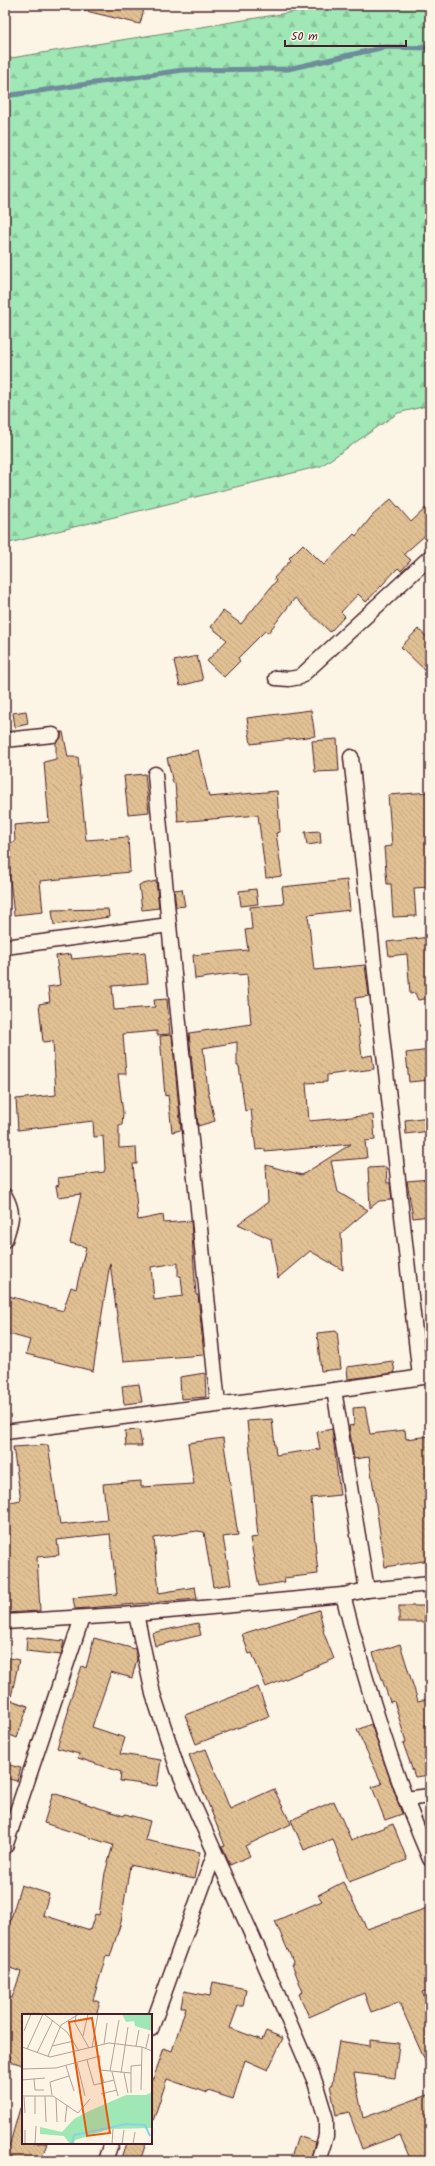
<svg xmlns="http://www.w3.org/2000/svg" width="435" height="2166" viewBox="0 0 435 2166" font-family="Kalam,sans-serif">
<style>
.forest{fill:url(#forest-firs);stroke:#748370}
.lines{fill:none;stroke-linecap:round;stroke-linejoin:round}
.stream{stroke:#6e8c9a;stroke-width:5}
.building{fill:url(#building-back-hatch);stroke:#4a1f2b;fill-rule:evenodd}
.street-casing{stroke:#4a1f2b;stroke-width:17}
.street{stroke:#fcf5e5;stroke-width:14}
.inset-river{fill:none;stroke:#86d4e4;stroke-width:2}
.inset-road{fill:none;stroke:#b59f9b;stroke-width:1}
.view{fill:#e8590c;fill-opacity:0.15;stroke:#e8590c;stroke-width:2}
.inset-edge{fill:none;stroke:#4a1f2b;stroke-width:2}
</style>
<defs>
<pattern id="forest-firs" width="22" height="20" patternUnits="userSpaceOnUse"><rect width="22" height="20" fill="#9fe7b5"/><path d="M5 1l3.5 6h-7zM16 11l3.5 6h-7z" fill="#8ac69c"/></pattern>
<pattern id="building-back-hatch" width="6" height="6" patternUnits="userSpaceOnUse"><rect width="6" height="6" fill="#e1c194"/><path d="M-1 5l2 2M0 0l6 6M5-1l2 2" fill="none" stroke="#c3a580"/></pattern>
</defs>
<rect width="100%" height="100%" fill="#fcf5e5"/>
<filter id="ink" filterUnits="userSpaceOnUse"><feTurbulence type="fractalNoise" baseFrequency=".025" numOctaves="2"/><feDisplacementMap in="SourceGraphic" scale="8" xChannelSelector="R" yChannelSelector="G"/><feConvolveMatrix kernelMatrix="1 2 1 2 8 2 1 2 1" color-interpolation-filters="sRGB"/></filter>
<g filter="url(#ink)">
<polygon class="forest" points="336,5 430,5 430,405 398,413 321,466 5,544 5,59"/>
<g class="lines">
<polyline class="stream" points="5,96 183,70 288,69 385,47 430,48"/>
</g>
<g class="building">
<polygon points="83,5 145,5 140,24 82,10"/>
<polygon points="391,499 411,522 430,504 430,531 404,554 411,560 401,571 398,568 366,602 358,594 341,612 345,616 330,632 295,598 268,633 265,631 238,658 240,661 224,677 207,661 227,640 211,627 223,611 241,624 276,581 274,578 291,560 289,558 303,544 324,565 354,534 356,536 372,516"/>
<polygon points="418,629 430,640 430,675 401,647"/>
<polygon points="197,656 203,680 180,686 174,661"/>
<polygon points="311,710 315,736 251,744 247,718"/>
<polygon points="26,711 28,724 15,727 13,713"/>
<polygon points="61,732 63,732 68,757 78,757 86,840 128,837 130,872 40,881 43,912 14,915 8,863 6,863 5,843 15,842 14,825 49,822 44,762 56,759 56,743 61,738"/>
<polygon points="337,739 339,771 315,772 312,741"/>
<polygon points="198,750 209,797 277,791 280,832 276,833 282,876 266,878 258,815 178,822 175,783 173,783 167,758"/>
<polygon points="145,774 149,812 128,814 124,776"/>
<polygon points="430,792 430,887 414,888 416,916 393,917 391,884 387,884 384,847 392,846 388,795"/>
<polygon points="320,831 321,843 307,845 305,832"/>
<polygon points="347,880 350,910 308,915 314,970 365,965 369,996 355,998 362,1057 372,1055 374,1069 327,1075 327,1082 306,1083 309,1121 373,1115 375,1140 365,1141 367,1158 331,1161 338,1192 368,1210 341,1233 343,1270 310,1251 278,1278 271,1239 238,1224 268,1202 266,1165 302,1175 351,1144 265,1152 265,1149 256,1150 251,1110 245,1111 239,1066 237,1066 237,1042 203,1048 208,1091 215,1121 198,1126 189,1033 251,1024 247,974 238,975 238,973 195,979 193,955 248,950 245,930 252,929 250,907 284,904 282,887"/>
<polygon points="156,881 159,908 142,910 139,885"/>
<polygon points="182,889 185,906 176,907 174,890"/>
<polygon points="256,889 258,904 241,906 239,891"/>
<polygon points="108,909 109,917 54,925 52,910"/>
<polygon points="430,937 430,998 418,1000 415,993 410,994 407,954 389,956 387,942"/>
<path d="M 145,952 L 148,983 L 112,986 L 114,1010 L 155,1007 L 154,1000 L 167,999 L 170,1034 L 157,1035 L 157,1031 L 123,1034 L 126,1074 L 118,1074 L 123,1113 L 122,1125 L 119,1126 L 119,1148 L 136,1147 L 137,1164 L 133,1164 L 138,1220 L 163,1215 L 164,1223 L 191,1221 L 196,1295 L 198,1295 L 204,1355 L 123,1361 L 110,1263 L 93,1371 L 26,1354 L 30,1340 L 5,1333 L 5,1295 L 63,1311 L 71,1287 L 76,1289 L 86,1247 L 70,1243 L 81,1194 L 58,1197 L 56,1186 L 59,1185 L 58,1178 L 104,1172 L 105,1169 L 103,1136 L 94,1137 L 93,1121 L 18,1130 L 16,1099 L 56,1095 L 53,1041 L 43,1042 L 39,1004 L 50,1002 L 48,987 L 60,985 L 56,956 L 71,954 L 72,959 ZM 178,1263 L 178,1276 L 181,1277 L 183,1296 L 154,1300 L 151,1267 Z"/>
<polygon points="172,1035 181,1130 172,1132 168,1095 165,1096 160,1036"/>
<polygon points="430,1050 430,1080 409,1082 406,1053"/>
<polygon points="430,1117 430,1131 406,1134 405,1120"/>
<polygon points="386,1167 387,1183 390,1183 392,1200 379,1201 370,1208 368,1168"/>
<polygon points="430,1179 430,1216 413,1218 407,1181"/>
<polygon points="337,1331 341,1369 321,1371 317,1333"/>
<polygon points="393,1361 395,1373 348,1379 347,1367"/>
<polygon points="205,1373 206,1397 181,1399 180,1377"/>
<polygon points="139,1384 142,1402 124,1404 122,1386"/>
<polygon points="365,1407 370,1434 405,1430 406,1439 430,1436 430,1560 385,1567 369,1457 354,1459 349,1426 354,1425 353,1408"/>
<polygon points="272,1419 276,1455 320,1449 317,1432 332,1429 340,1495 311,1498 318,1574 284,1578 285,1582 259,1586 250,1538 258,1537 247,1421"/>
<polygon points="139,1430 142,1446 126,1446 125,1431"/>
<polygon points="223,1438 238,1535 223,1537 231,1584 213,1587 204,1532 197,1531 154,1538 159,1593 195,1587 197,1599 75,1609 73,1598 117,1594 110,1534 57,1540 59,1555 37,1557 40,1611 5,1613 5,1503 21,1500 13,1447 48,1445 60,1525 107,1520 103,1484 141,1481 141,1487 194,1484 188,1443"/>
<rect x="399" y="1606" width="26" height="16"/>
<polygon points="319,1610 324,1630 323,1631 334,1659 266,1687 252,1653 249,1654 242,1634"/>
<polygon points="198,1623 201,1635 155,1646 152,1633"/>
<polygon points="27,1637 64,1641 61,1655 26,1651"/>
<polygon points="94,1638 135,1649 137,1659 132,1678 111,1672 92,1727 125,1738 120,1754 161,1760 157,1786 120,1781 121,1772 78,1758 79,1754 57,1748 69,1709 67,1709 82,1666 86,1668"/>
<polygon points="400,1644 418,1701 430,1698 430,1724 425,1725 430,1757 430,1775 415,1777 403,1743 406,1742 394,1701 390,1702 373,1653"/>
<polygon points="5,1657 19,1660 11,1697 5,1696"/>
<polygon points="258,1687 269,1716 196,1744 185,1715"/>
<polygon points="5,1698 28,1706 17,1738 5,1733"/>
<polygon points="371,1724 402,1814 385,1820 372,1787 382,1784 357,1730"/>
<polygon points="206,1749 230,1809 274,1789 291,1824 245,1846 250,1856 230,1865 222,1847 225,1846 189,1755"/>
<polygon points="5,1764 21,1768 17,1781 5,1778"/>
<polygon points="53,1793 124,1816 125,1814 150,1821 145,1840 200,1852 194,1879 130,1865 121,1922 110,1957 106,1956 93,2000 100,2002 96,2015 23,2015 23,2065 9,2061 11,2056 5,2055 5,1995 12,1998 21,1972 5,1966 5,1938 21,1885 49,1894 43,1915 90,1930 95,1914 99,1915 105,1873 113,1845 44,1823"/>
<polygon points="334,1801 351,1840 393,1824 407,1860 349,1882 333,1839 304,1850 291,1820"/>
<polygon points="343,1882 367,1929 430,1907 430,1990 422,1992 430,2008 430,2072 399,2002 371,2012 364,1993 309,2017 299,1994 303,1992 292,1964 294,1964 275,1921 322,1901 318,1895"/>
<polygon points="213,1982 246,1989 243,2006 238,2006 230,2028 262,2040 266,2031 283,2038 268,2070 245,2060 233,2099 208,2091 207,2093 167,2079 153,2121 151,2120 151,2078 153,2079 164,2048 172,2051 186,2007 181,2007 184,1991 210,1996"/>
<polygon points="370,2040 399,2043 395,2078 354,2073 363,2118 430,2094 430,2161 411,2161 400,2135 362,2149 349,2112 336,2115 330,2085 332,2084 339,2041 370,2046"/>
<polygon points="20,2108 23,2109 23,2143 47,2143 41,2161 5,2161"/>
<polygon points="298,2136 315,2142 310,2161 290,2161"/>
<polygon points="126,2143 146,2143 140,2161 120,2161"/>
</g>
<g class="lines">
<g class="street-casing">
<g id="street">
<polyline points="276,678 289,679 300,677 430,557"/>
<polyline points="5,740 53,735"/>
<polyline points="351,757 420,1377"/>
<polyline points="155,774 169,925"/>
<polyline points="5,947 169,925 218,1404"/>
<path d="M 5,1196 C 15,1214 11,1221 5,1240"/>
<polyline points="334,1390 367,1590"/>
<polyline points="5,1432 334,1390 430,1376"/>
<path d="M 343,1595 C 366,1685 393,1774 430,1859"/>
<polyline points="136,1614 153,1694 178,1770 259,1951 315,2082 326,2119 326,2136 318,2161"/>
<polyline points="5,1622 136,1614 343,1595 367,1590 430,1584"/>
<polyline points="405,1799 430,1796"/>
<polyline points="5,1847 82,1618"/>
<polyline points="151,2029 214,1855"/>
<polyline points="105,2161 111,2143"/>
</g>
</g>
<use href="#street" class="street"/>
</g>
</g>
<g transform="translate(22 2014)">
<rect width="130" height="130" fill="#fcf5e5"/>
<path d="M 100,0 L 130,0 L 130,17 L 113,12 L 112,7 L 104,8 Z" fill="#9fe7b5"/>
<path d="M 130,78 L 130,114 L 88,115 L 53,126 L 52,130 L 48,130 L 42,122 L 18,120 L 18,113 L 40,118 L 52,105 L 67,97 L 104,81 L 124,81 Z" fill="#9fe7b5"/>
<path class="inset-river" d="M 50,130 L 52,121 L 104,110 L 123,111 L 128,122"/>
<path class="inset-road" d="M 22,0 L 45,18 L 57,37M 54,1 L 53,9 L 67,34M 2,17 L 9,0M 61,22 L 66,0M 82,30 L 85,9M 30,32 L 52,27M 114,32 L 117,16M 0,33 L 28,43 L 87,29 L 120,33 L 130,37M 70,34 L 76,0M 124,34 L 127,20M 5,35 L 21,0M 15,39 L 31,6M 26,42 L 39,11 L 57,0M 65,46 L 72,71 L 92,66M 55,49 L 63,82M 44,52 L 52,77M 0,55 L 34,54 L 78,42 L 77,54 L 82,68M 78,56 L 109,59M 88,57 L 97,6M 90,58 L 96,82M 99,59 L 106,13M 102,59 L 106,79M 12,65 L 13,76 L 22,76M 0,66 L 23,64M 119,76 L 120,33M 109,79 L 109,52 L 120,51M 79,80 L 95,76M 30,81 L 28,68 L 47,62M 0,82 L 31,82 L 56,99 L 68,85M 13,82 L 13,100M 23,82 L 24,108M 2,83 L 3,99M 34,84 L 35,108M 43,108 L 45,91M 3,116 L 3,130M 13,130 L 14,112M 90,130 L 91,115M 100,130 L 102,116M 111,130 L 113,118"/>
<path class="view" d="M 70,4 L 88,119 L 65,122 L 47,8 Z"/>
<rect width="130" height="130" class="inset-edge"/>
</g>
<rect width="435" height="2166" fill="none" stroke="#fcf5e5" stroke-width="20"/>
<rect x="10" y="10" width="415" height="2146" fill="none" stroke="#4a1f2b" stroke-width="1.5" filter="url(#ink)"/>
<path d="M285 40v6h121v-6" fill="none" stroke="#4a1f2b" stroke-width="2"/>
<text x="291" y="40" font-size="12" fill="#4a1f2b" stroke="#fcf5e5" stroke-width="3" paint-order="stroke">50 m</text>
</svg>
